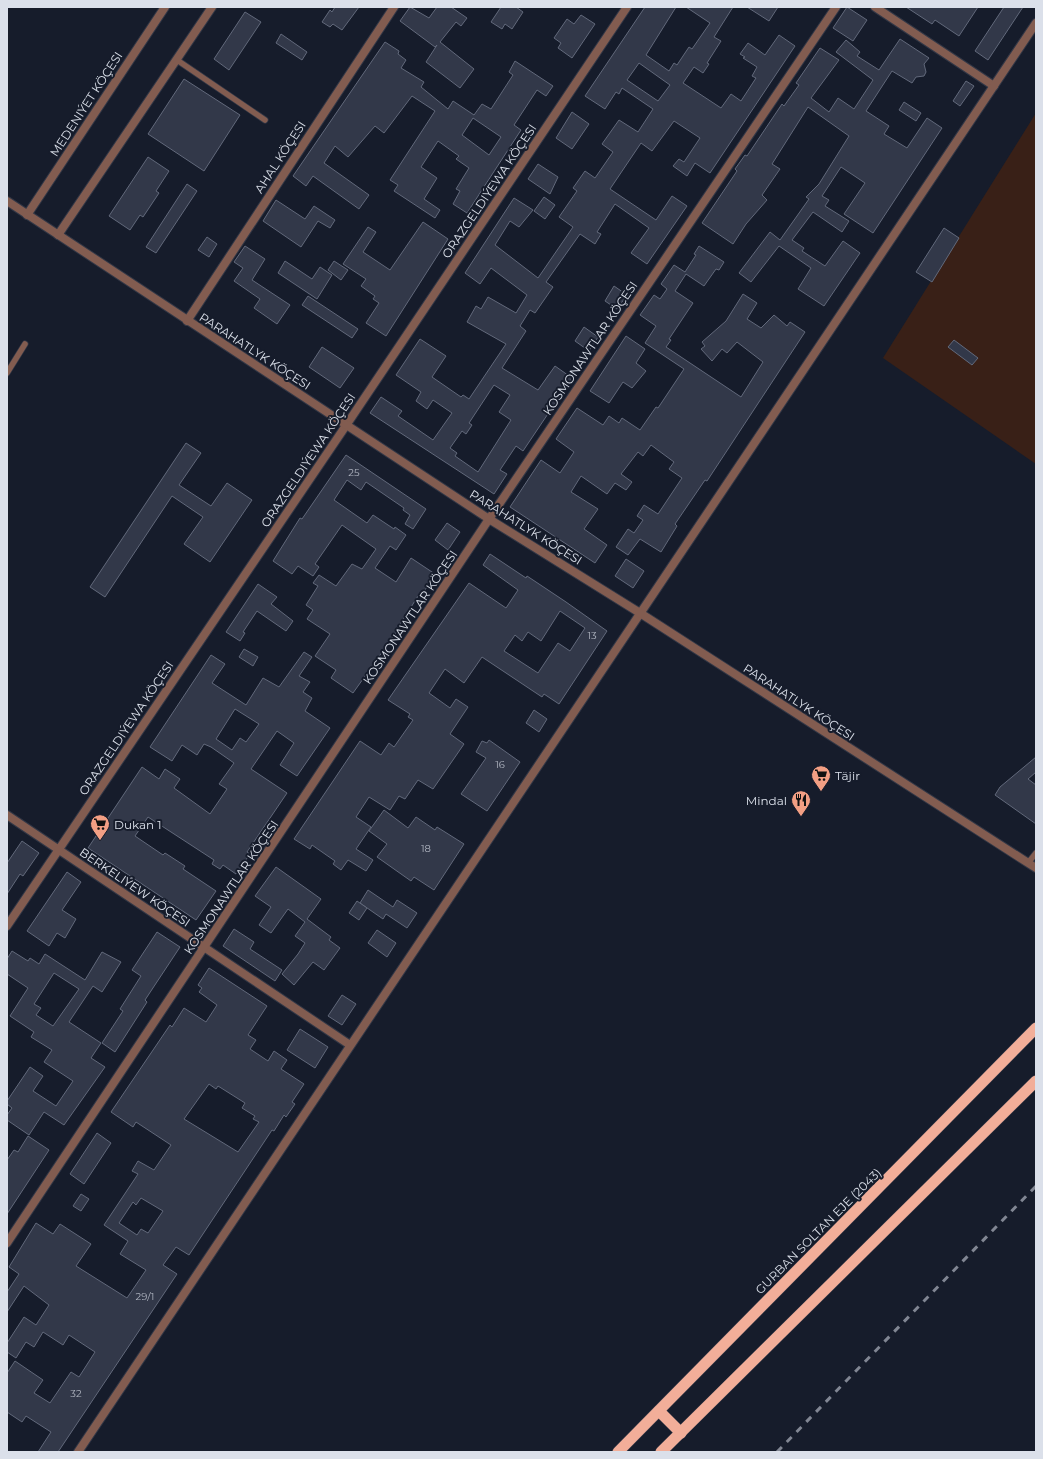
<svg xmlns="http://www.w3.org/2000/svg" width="1043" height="1459" viewBox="0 0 1043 1459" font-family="Montserrat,sans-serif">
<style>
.green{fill:#392017}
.building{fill:#323849;stroke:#62697b;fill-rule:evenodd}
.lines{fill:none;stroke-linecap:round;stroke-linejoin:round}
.service-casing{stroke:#323746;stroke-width:7}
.minor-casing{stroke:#323746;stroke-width:10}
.tertiary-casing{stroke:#323746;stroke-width:10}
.trunk-casing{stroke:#323746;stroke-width:12}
.service{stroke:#825c50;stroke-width:5.5}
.minor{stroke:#825c50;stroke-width:8}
.tertiary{stroke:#825c50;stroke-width:8}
.trunk{stroke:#f2ae99;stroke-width:11}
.rail{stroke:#818693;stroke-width:3;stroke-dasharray:7 7;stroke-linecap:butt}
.labels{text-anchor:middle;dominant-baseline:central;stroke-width:4;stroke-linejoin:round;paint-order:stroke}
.number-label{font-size:10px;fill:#b1b6c2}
.street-label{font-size:12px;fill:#dbe0ea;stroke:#161c2b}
.poi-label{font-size:12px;fill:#dbe0ea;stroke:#161c2b;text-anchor:start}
</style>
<rect width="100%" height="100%" fill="#161c2b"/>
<polygon class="green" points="1036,113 1036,464 883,358"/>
<g class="building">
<polygon points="335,7 359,7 342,30 333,24 330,27 322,22 330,10 332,12"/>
<polygon points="410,7 429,18 437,7 451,7 467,18 461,26 456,22 440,42 474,69 460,88 426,62 437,45 435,47 400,21"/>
<polygon points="501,7 516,7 523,12 512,29 505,24 502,29 491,22"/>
<path d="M 645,7 L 676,7 L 646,55 L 669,71 L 674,63 L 677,65 L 689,47 L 692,49 L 710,23 L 686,7 L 733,7 L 714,37 L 721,41 L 707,63 L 709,64 L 703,73 L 694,67 L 683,83 L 721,108 L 731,94 L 741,101 L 756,78 L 752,76 L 757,67 L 743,58 L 745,57 L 740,54 L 748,43 L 765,55 L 779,35 L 795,46 L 710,173 L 695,163 L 687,176 L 673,166 L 679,159 L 684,162 L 700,138 L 674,121 L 652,151 L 641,143 L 610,189 L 656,220 L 672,196 L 687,206 L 647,264 L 631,253 L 649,228 L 615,204 L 597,232 L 601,234 L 595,244 L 580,234 L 546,282 L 553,287 L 535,313 L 530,310 L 520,326 L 526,331 L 502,368 L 538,390 L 555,366 L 572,378 L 523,451 L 516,446 L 500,470 L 507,474 L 494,494 L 370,413 L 381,397 L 402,411 L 398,416 L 433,440 L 452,413 L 433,400 L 427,409 L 416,401 L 421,392 L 396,375 L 420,339 L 446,356 L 432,377 L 461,397 L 463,395 L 469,399 L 506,344 L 467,322 L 476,306 L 481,309 L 488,297 L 516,313 L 527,295 L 491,268 L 480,284 L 465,273 L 514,198 L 533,210 L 519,227 L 510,221 L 495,245 L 538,278 L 573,227 L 559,217 L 577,191 L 573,188 L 585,171 L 595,178 L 613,152 L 602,144 L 619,120 L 638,132 L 653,109 L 622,88 L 619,94 L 616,92 L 605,109 L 585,96 ZM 639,63 L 670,85 L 658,101 L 627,80 ZM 494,385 L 510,395 L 499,412 L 511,420 L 478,472 L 455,456 L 457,453 L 450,448 L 462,431 L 466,434 L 472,425 L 469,423 Z"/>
<polygon points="747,7 778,7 769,21"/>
<polygon points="847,7 867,20 853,41 833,28"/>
<polygon points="906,7 978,7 959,36 935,20 932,24"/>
<polygon points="1004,7 1023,7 988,60 975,51"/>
<polygon points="245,12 261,22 229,70 214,59"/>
<polygon points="581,15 595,24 572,58 558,48 561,43 554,38 567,19 574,24"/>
<polygon points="281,34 307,52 302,60 276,43"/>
<polygon points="900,39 929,58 924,64 926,72 924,76 916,77 912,83 892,71 866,111 889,126 884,134 907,148 927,118 942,128 873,233 844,214 865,183 841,167 822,196 829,200 825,206 849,221 842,232 813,212 792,240 804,248 802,251 825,266 843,241 860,253 824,306 798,289 811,268 779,246 751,282 739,273 770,232 780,240 809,199 806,197 819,184 849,136 808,107 772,164 780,169 762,195 767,200 746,224 733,244 702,223 737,171 735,169 745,155 747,156 782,104 784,106 799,85 796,83 820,48 839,60 811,98 829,112 838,98 854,109 873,80 836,52 846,40 860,52 857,56 879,70"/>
<path d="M 385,42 L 399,51 L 398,54 L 406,60 L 401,68 L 424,82 L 421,87 L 448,109 L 453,101 L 474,115 L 482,104 L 491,109 L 513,75 L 509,72 L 515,61 L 553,86 L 546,96 L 537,90 L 514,125 L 521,130 L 467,213 L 453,204 L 460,191 L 456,189 L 469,168 L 456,159 L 459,156 L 438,141 L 421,167 L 437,178 L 424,199 L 440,210 L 435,218 L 394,191 L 398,185 L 390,180 L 435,111 L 412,96 L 384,133 L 375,126 L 348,157 L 335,146 L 324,163 L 369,195 L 359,209 L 313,176 L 306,186 L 293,176 ZM 473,118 L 501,137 L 489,155 L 462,135 Z"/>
<polygon points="184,79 240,115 204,171 148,134"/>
<polygon points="966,81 974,86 960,106 953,101"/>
<polygon points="904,102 921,113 916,121 899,110"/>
<polygon points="572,112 589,124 572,149 556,138"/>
<polygon points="148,157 169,171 156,191 159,193 143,217 140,215 130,230 109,216"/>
<polygon points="538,164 558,177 550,194 528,179"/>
<polygon points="187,184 197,191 156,253 146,247"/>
<polygon points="544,197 555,205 545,219 534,211"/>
<polygon points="276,200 305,219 314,206 335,220 330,228 318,221 301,247 263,221"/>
<polygon points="423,222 448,239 386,336 366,323 379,303 373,299 375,296 361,286 366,279 343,264 368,227 376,232 363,252 390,270"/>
<polygon points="944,228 959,238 932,282 916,272"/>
<polygon points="207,237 217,244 209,257 198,250"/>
<polygon points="245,246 265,259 252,280 290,305 277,324 254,308 260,299 234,281 243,268 234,262"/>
<polygon points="699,246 724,262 719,270 716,269 704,286 686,274 675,291 693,303 669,339 671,340 666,347 741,397 763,362 737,342 727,353 722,349 712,361 701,349 705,346 702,342 726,321 743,294 757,303 747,319 761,328 774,315 787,326 790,322 805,332 707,481 705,480 675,524 677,526 661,552 640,539 628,555 616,547 628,529 634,533 643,520 637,516 644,505 658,514 682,478 669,469 674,462 651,445 643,456 638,452 621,474 632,482 626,490 615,483 607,494 581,476 571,492 598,509 584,529 607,545 595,563 510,507 541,460 560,473 574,452 556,439 577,408 603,425 609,416 619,423 622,418 640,430 656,407 658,408 684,369 645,343 656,326 640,315 654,295 660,299 667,289 661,284 674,265 685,272 696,255 694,254"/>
<polygon points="285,261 312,279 320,267 332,275 317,299 278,273"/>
<polygon points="334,261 348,270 341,280 328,270"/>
<polygon points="614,286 627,295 617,309 605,301"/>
<polygon points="308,296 358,329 352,338 302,305"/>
<polygon points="584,327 598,337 589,351 575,341"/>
<polygon points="626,336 645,349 636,363 646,371 632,388 623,382 609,403 590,391"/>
<polygon points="954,340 978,358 972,365 948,347"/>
<polygon points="322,347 354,368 340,388 309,367"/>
<polygon points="186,443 201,453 179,485 211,506 227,483 252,500 210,562 184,544 203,517 172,496 105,597 90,587"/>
<polygon points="346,455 426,509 413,529 405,524 410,515 403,510 404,508 366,482 361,490 347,480 334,500 367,523 373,515 394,529 395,527 406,535 396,550 390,546 375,568 396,582 411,558 435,574 422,595 420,593 399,626 400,627 353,693 331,678 336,670 315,656 330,634 307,619 313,610 306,605 318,586 313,583 319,575 336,586 352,564 362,569 376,549 342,525 315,564 319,567 313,576 298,566 292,574 273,561 300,518 302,519"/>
<polygon points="447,523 460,532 448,550 435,540"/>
<path d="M 490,554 L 526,578 L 527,576 L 566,602 L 607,631 L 559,704 L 544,694 L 542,697 L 482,657 L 464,683 L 445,669 L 429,693 L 450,708 L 456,699 L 468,707 L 450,734 L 464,744 L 433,789 L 418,780 L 405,799 L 399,796 L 390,810 L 369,797 L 356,817 L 371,827 L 356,849 L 373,860 L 366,871 L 348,860 L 341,870 L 333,864 L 335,861 L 312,845 L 310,849 L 294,839 L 360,741 L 381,755 L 389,743 L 394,747 L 413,720 L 408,717 L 410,714 L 388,700 L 469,583 L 506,608 L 518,590 L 483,565 ZM 560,611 L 585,628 L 570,651 L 558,643 L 538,673 L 504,651 L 515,635 L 522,641 L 528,632 L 541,641 Z"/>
<polygon points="626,559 644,571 633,588 615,576"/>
<polygon points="258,584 277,597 271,604 293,621 286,631 257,611 243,632 245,633 240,641 226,632"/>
<polygon points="244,649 258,657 253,666 239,657"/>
<path d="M 304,652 L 312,657 L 299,676 L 310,682 L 303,692 L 312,698 L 305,711 L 330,728 L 297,776 L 280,765 L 294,743 L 277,731 L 251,769 L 287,793 L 247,852 L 250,854 L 236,874 L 223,865 L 220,869 L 212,864 L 214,860 L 148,817 L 135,836 L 163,855 L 165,853 L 185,866 L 183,869 L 216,891 L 196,920 L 88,848 L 142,767 L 159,779 L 165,769 L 180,779 L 174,788 L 210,814 L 227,789 L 219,784 L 234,763 L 211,747 L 204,744 L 197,755 L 182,745 L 172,761 L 150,747 L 211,655 L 225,664 L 212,683 L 246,705 L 263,678 L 279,687 ZM 235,709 L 259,724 L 246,742 L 240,738 L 232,750 L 216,739 Z"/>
<polygon points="534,710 547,719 539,732 526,723"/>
<polygon points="489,740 520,762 487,811 461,794 486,758 476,752 482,741 487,743"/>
<polygon points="1036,757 1036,772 1028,779 1036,785 1036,824 995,795 1000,787"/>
<polygon points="384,810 408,828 416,817 435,830 437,827 464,844 434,890 414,877 411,881 377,857 387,844 369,831"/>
<polygon points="22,841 39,853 23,876 20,874 7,894 7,863"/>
<polygon points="276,867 321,899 307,919 331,937 329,940 340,948 324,970 313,962 294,985 282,974 298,954 305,943 295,936 305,922 288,909 271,933 259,925 271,907 255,896"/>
<polygon points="67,872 81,882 62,910 76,919 65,938 57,933 49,946 27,931"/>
<polygon points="368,890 393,907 397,900 417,913 407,928 386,914 383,919 360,903"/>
<polygon points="357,901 367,908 359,920 349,913"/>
<polygon points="234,929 254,942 250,949 282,970 275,981 223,946"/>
<polygon points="377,930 396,943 387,957 368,943"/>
<polygon points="157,932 180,947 145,1000 147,1002 115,1052 102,1043 123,1011 120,1009 141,976 132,970"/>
<path d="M 12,951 L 28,961 L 30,958 L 39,964 L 45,954 L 85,980 L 102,952 L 121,962 L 102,992 L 93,986 L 69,1022 L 101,1043 L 91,1058 L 105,1067 L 64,1125 L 44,1112 L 29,1135 L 7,1120 L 7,1115 L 12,1108 L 7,1104 L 7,1101 L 30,1067 L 43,1076 L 33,1091 L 56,1106 L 73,1081 L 44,1062 L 52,1050 L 31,1037 L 34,1032 L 10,1016 L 28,988 L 7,974 L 7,959 ZM 54,973 L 79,989 L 53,1026 L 36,1015 L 41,1008 L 34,1004 Z"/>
<path d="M 209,968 L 267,1006 L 248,1035 L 256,1040 L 250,1049 L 268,1061 L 274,1051 L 287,1060 L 281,1069 L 304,1084 L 292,1102 L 295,1104 L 286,1117 L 284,1115 L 274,1131 L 272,1130 L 189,1255 L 176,1247 L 163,1265 L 177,1274 L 58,1452 L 38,1452 L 51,1432 L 26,1416 L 22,1422 L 7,1412 L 7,1373 L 15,1361 L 43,1380 L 34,1393 L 50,1403 L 71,1372 L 79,1377 L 95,1352 L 69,1335 L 63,1345 L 43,1332 L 34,1347 L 26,1342 L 16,1358 L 7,1352 L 7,1343 L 24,1317 L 36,1325 L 49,1305 L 24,1286 L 7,1312 L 7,1292 L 19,1274 L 9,1267 L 36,1223 L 53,1234 L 60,1224 L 91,1244 L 76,1266 L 127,1298 L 146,1270 L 120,1254 L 128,1241 L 104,1225 L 138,1174 L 132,1171 L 138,1161 L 154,1170 L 171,1145 L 136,1122 L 133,1127 L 111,1112 L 170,1025 L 172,1027 L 184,1008 L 206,1022 L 217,1005 L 199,992 L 202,988 L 198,985 ZM 209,1084 L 216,1089 L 218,1086 L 245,1103 L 242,1108 L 255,1116 L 253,1119 L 259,1122 L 238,1152 L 184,1119 ZM 141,1198 L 163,1211 L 148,1233 L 141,1229 L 137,1235 L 119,1223 L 133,1202 L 136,1205 Z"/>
<polygon points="342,995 356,1004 342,1025 328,1016"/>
<polygon points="300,1029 328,1047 315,1068 287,1050"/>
<polygon points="97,1133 111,1143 84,1184 70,1174"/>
<polygon points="28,1136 49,1150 7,1214 7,1160 14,1150 18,1152"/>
<polygon points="81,1194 89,1199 81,1211 73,1206"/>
</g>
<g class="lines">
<g class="service-casing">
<g id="service">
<polyline points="177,60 265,120"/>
<polyline points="7,373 25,344"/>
<polyline points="1028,863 1036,853"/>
</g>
</g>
<g class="minor-casing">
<g id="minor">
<polyline points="875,7 994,86"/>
<polyline points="27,215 165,7"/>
<polyline points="58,235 212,7"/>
<polyline points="187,321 394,7"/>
<polyline points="7,815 350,1045"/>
<polyline points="7,926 347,424 627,7"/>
<polyline points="7,1243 489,519 836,7"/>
<polyline points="78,1452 1036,23"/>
</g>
</g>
<g class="tertiary-casing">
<polyline id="tertiary" points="7,201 489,519 640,613 1036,868"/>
</g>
<g class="trunk-casing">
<g id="trunk">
<polyline points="659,1411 681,1433"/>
<polyline points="618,1452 1036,1028"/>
<polyline points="661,1452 1036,1081"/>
</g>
</g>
<use href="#service" class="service"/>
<use href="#minor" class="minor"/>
<use href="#tertiary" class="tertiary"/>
<use href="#trunk" class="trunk"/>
<polyline class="rail" points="777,1452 1036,1186"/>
</g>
<defs>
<g id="supermarket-pin" transform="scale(1)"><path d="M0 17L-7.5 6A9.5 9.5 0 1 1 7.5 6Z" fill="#f39f84" stroke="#161c2b"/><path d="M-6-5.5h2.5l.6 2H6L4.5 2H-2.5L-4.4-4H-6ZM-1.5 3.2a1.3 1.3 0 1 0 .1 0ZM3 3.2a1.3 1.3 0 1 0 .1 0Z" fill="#111"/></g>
<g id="restaurant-pin" transform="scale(1)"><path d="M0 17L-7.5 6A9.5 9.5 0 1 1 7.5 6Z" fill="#f39f84" stroke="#161c2b"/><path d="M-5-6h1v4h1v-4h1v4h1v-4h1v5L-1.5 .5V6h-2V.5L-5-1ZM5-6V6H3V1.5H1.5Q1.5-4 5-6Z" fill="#111"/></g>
</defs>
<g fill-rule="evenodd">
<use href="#supermarket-pin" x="821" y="775"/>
<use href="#restaurant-pin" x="801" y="800"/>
<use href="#supermarket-pin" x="100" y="824"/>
</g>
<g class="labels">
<g class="number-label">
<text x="354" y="472">25</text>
<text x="592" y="635">13</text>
<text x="500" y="764">16</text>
<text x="426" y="848">18</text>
<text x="145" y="1296">29/1</text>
<text x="76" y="1393">32</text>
</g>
<g class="street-label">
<text transform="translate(86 104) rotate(-57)">MEDENIÝET KÖÇESI</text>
<text transform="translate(280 157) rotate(-57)">AHAL KÖÇESI</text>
<text transform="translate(489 191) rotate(-56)">ORAZGELDIÝEWA KÖÇESI</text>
<text transform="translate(590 348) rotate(-56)">KOSMONAWTLAR KÖÇESI</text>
<text transform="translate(255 351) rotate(33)">PARAHATLYK KÖÇESI</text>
<text transform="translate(308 460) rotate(-56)">ORAZGELDIÝEWA KÖÇESI</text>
<text transform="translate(526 527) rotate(32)">PARAHATLYK KÖÇESI</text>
<text transform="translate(410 617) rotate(-56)">KOSMONAWTLAR KÖÇESI</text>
<text transform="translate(799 702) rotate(33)">PARAHATLYK KÖÇESI</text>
<text transform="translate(126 728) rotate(-56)">ORAZGELDIÝEWA KÖÇESI</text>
<text transform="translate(135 887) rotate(34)">BERKELIÝEW KÖÇESI</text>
<text transform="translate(231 887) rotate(-56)">KOSMONAWTLAR KÖÇESI</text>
<text transform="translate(818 1231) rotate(-45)">GURBAN SOLTAN EJE (2043)</text>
</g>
<g class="poi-label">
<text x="835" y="775">Täjir</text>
<text x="787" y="800" text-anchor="end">Mindal</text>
<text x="114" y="824">Dukan 1</text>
</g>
</g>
<rect width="1043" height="1459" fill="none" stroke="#dbe0ea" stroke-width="16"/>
</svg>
